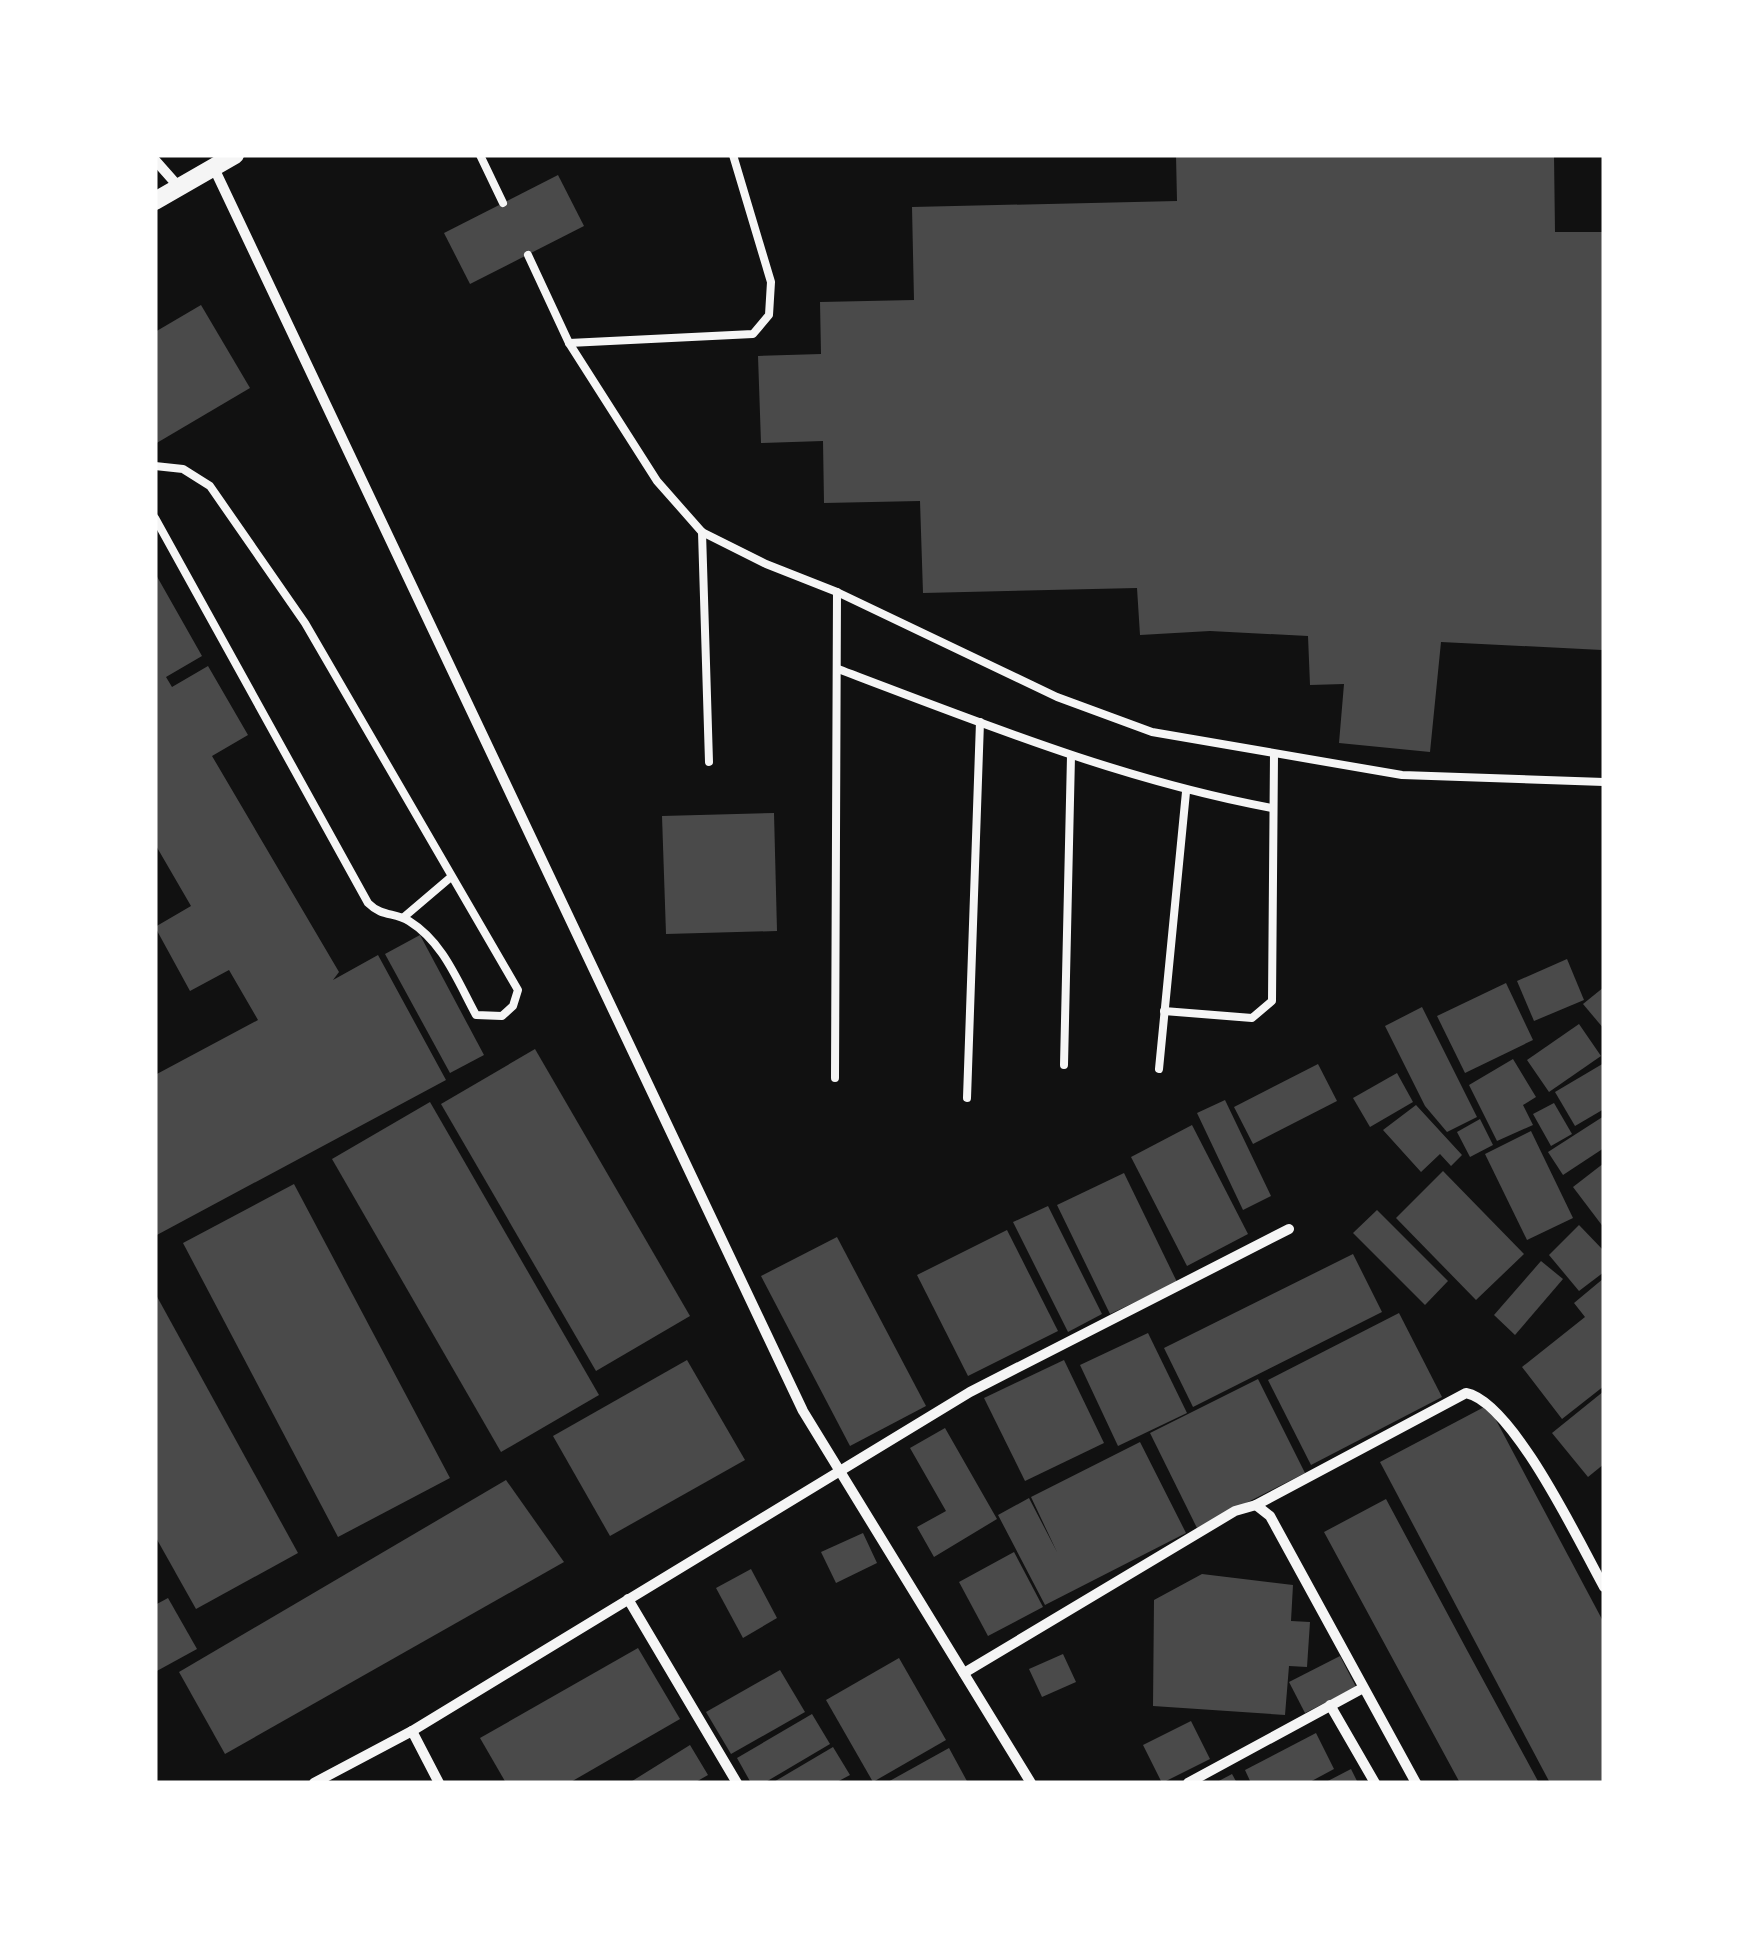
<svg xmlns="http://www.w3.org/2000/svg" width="1759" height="1938" viewBox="0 0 1759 1938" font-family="'DM Sans',sans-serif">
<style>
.building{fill:#4a4a4a}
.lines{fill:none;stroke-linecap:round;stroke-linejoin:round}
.service{stroke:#f5f5f5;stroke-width:8}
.minor{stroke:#f5f5f5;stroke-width:10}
.tertiary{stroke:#f5f5f5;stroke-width:18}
</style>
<rect width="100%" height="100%" fill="#111"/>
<g class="building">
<polygon points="1176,155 1554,155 1555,232 1604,232 1602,650 1441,642 1430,752 1339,743 1344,684 1310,685 1308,636 1210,631 1140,635 1137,588 923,593 920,501 824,503 823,441 761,443 758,356 821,354 820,302 914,300 912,207 1177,201"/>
<polygon points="558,175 584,226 470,284 444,233"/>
<polygon points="201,305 250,388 155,444 155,332"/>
<polygon points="155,573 202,656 166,677 172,687 208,666 248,735 212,756 339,972 333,980 378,955 446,1080 155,1236 155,1075 258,1020 229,970 190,991 155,927 191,906 155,844"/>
<polygon points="774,813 777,931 666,934 662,816"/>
<polygon points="420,935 484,1055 450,1073 385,954"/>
<polygon points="1567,959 1584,1000 1534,1021 1517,981"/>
<polygon points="1506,983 1533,1040 1465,1073 1437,1016"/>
<polygon points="1604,987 1604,1029 1583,1004"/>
<polygon points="1422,1007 1477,1117 1447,1132 1425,1106 1385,1026"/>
<polygon points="1579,1024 1601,1056 1549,1092 1527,1060"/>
<polygon points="535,1049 690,1316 596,1371 441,1104"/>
<polygon points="1513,1059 1536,1097 1523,1105 1533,1125 1497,1141 1469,1085"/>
<polygon points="1604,1063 1604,1109 1575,1126 1555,1092"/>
<polygon points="1318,1064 1337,1101 1253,1144 1234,1107"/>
<polygon points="1397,1073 1413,1102 1370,1127 1353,1098"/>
<polygon points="1225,1100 1271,1196 1243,1210 1197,1113"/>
<polygon points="430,1102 599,1395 501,1452 332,1159"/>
<polygon points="1554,1103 1572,1134 1551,1146 1533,1114"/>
<polygon points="1416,1105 1462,1155 1451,1166 1440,1154 1421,1172 1383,1130"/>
<polygon points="1604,1116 1604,1148 1563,1175 1548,1152"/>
<polygon points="1480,1119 1493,1145 1470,1157 1457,1132"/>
<polygon points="1192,1125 1248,1234 1187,1266 1131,1157"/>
<polygon points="1531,1131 1573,1218 1527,1240 1485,1154"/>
<polygon points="1604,1163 1604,1228 1573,1187"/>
<polygon points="1443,1171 1524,1254 1476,1300 1396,1218"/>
<polygon points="1124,1173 1177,1282 1110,1314 1057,1205"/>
<polygon points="294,1184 450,1478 338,1537 183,1243"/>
<polygon points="1048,1206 1102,1314 1068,1332 1013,1222"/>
<polygon points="1377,1210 1448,1281 1425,1305 1353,1233"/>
<polygon points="1579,1225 1604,1251 1604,1272 1579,1291 1549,1255"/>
<polygon points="1007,1230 1058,1331 968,1376 917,1275"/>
<polygon points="837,1237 926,1406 850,1446 761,1276"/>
<polygon points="1353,1254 1382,1312 1193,1407 1164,1348"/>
<polygon points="1541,1261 1563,1279 1515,1335 1494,1315"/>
<polygon points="1604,1278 1604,1386 1562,1419 1522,1367 1585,1317 1574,1303"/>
<polygon points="155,1293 298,1553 196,1609 155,1536"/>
<polygon points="1399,1313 1442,1397 1311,1465 1268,1380"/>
<polygon points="1148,1333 1187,1413 1118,1446 1080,1365"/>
<polygon points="687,1360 745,1460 610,1536 553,1436"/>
<polygon points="1064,1360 1104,1443 1025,1481 984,1398"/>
<polygon points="1258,1379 1305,1473 1197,1528 1150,1433"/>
<polygon points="1604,1391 1604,1464 1588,1477 1552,1433"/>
<polygon points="1488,1405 1604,1623 1604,1783 1550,1783 1380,1462"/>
<polygon points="945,1428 997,1519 934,1557 917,1527 946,1511 910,1448"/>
<polygon points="1140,1442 1186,1533 1045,1605 998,1515 1029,1498 1057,1552 1031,1497"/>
<polygon points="506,1480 564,1562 225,1754 179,1672"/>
<polygon points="1386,1499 1468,1652 1539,1783 1460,1783 1324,1532"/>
<polygon points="863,1533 877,1563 836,1583 821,1552"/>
<polygon points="1014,1552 1043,1607 988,1636 959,1582"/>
<polygon points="751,1569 777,1618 743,1638 716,1588"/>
<polygon points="1202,1574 1293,1585 1291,1621 1310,1622 1307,1667 1289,1666 1285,1715 1153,1706 1154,1600"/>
<polygon points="168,1598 197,1649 155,1672 155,1605"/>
<polygon points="638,1648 680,1719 569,1783 506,1783 480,1738"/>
<polygon points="1063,1654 1076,1682 1042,1697 1029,1669"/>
<polygon points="1340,1656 1356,1687 1305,1713 1289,1682"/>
<polygon points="899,1658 946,1740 873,1782 826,1700"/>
<polygon points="780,1670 805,1712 731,1754 706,1712"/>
<polygon points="812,1714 830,1744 764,1783 751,1783 737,1758"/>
<polygon points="1191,1721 1210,1759 1162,1783 1143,1745"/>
<polygon points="1316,1733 1334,1769 1308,1783 1251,1783 1245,1770"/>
<polygon points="690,1745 708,1775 694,1783 629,1783"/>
<polygon points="833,1747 850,1775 835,1783 772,1783"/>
<polygon points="949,1748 968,1783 886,1783"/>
<polygon points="1351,1769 1358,1783 1324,1783"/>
<polygon points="1232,1774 1237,1783 1215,1783"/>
</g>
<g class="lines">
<g class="service">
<polyline points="480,155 503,203"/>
<polyline points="528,255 569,343 657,481 702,532 766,564 837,592 1057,697 1152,732 1402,775 1604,782"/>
<polyline points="569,343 753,334 769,315 771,282 733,155"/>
<path d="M 155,466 L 183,469 L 210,486 L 305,623 L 518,990 L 513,1006 L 502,1016 L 476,1015 C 457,980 443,942 409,921 C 394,912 382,917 368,903 L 155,518"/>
<polyline points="702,532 709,762"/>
<path d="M 838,669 C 981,723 1121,780 1272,808"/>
<polyline points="404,917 451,877"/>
<polyline points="1164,1011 1252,1018 1272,1001 1274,754"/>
<polyline points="1064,1065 1071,756"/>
<polyline points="1159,1069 1186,792"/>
<polyline points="835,1078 837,592"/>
<polyline points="967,1098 980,722"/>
</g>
<g class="minor">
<polyline points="155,160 178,186"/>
<polyline points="213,166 803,1411 1031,1783"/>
<polyline points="1256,1505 1270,1516 1416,1783"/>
<polyline points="628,1599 737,1783"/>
<path d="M 964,1673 L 1235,1511 L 1256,1505 L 1466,1393 C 1513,1402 1580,1544 1604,1587"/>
<polyline points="1330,1705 1375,1783"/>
<polyline points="412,1731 439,1783"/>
<polyline points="314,1783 412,1731 970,1392 1289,1229"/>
<polyline points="1188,1783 1363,1688"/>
</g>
<polyline class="tertiary" points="155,201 235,155"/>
</g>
<rect width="1759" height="1938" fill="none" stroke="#ffffff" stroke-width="315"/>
</svg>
